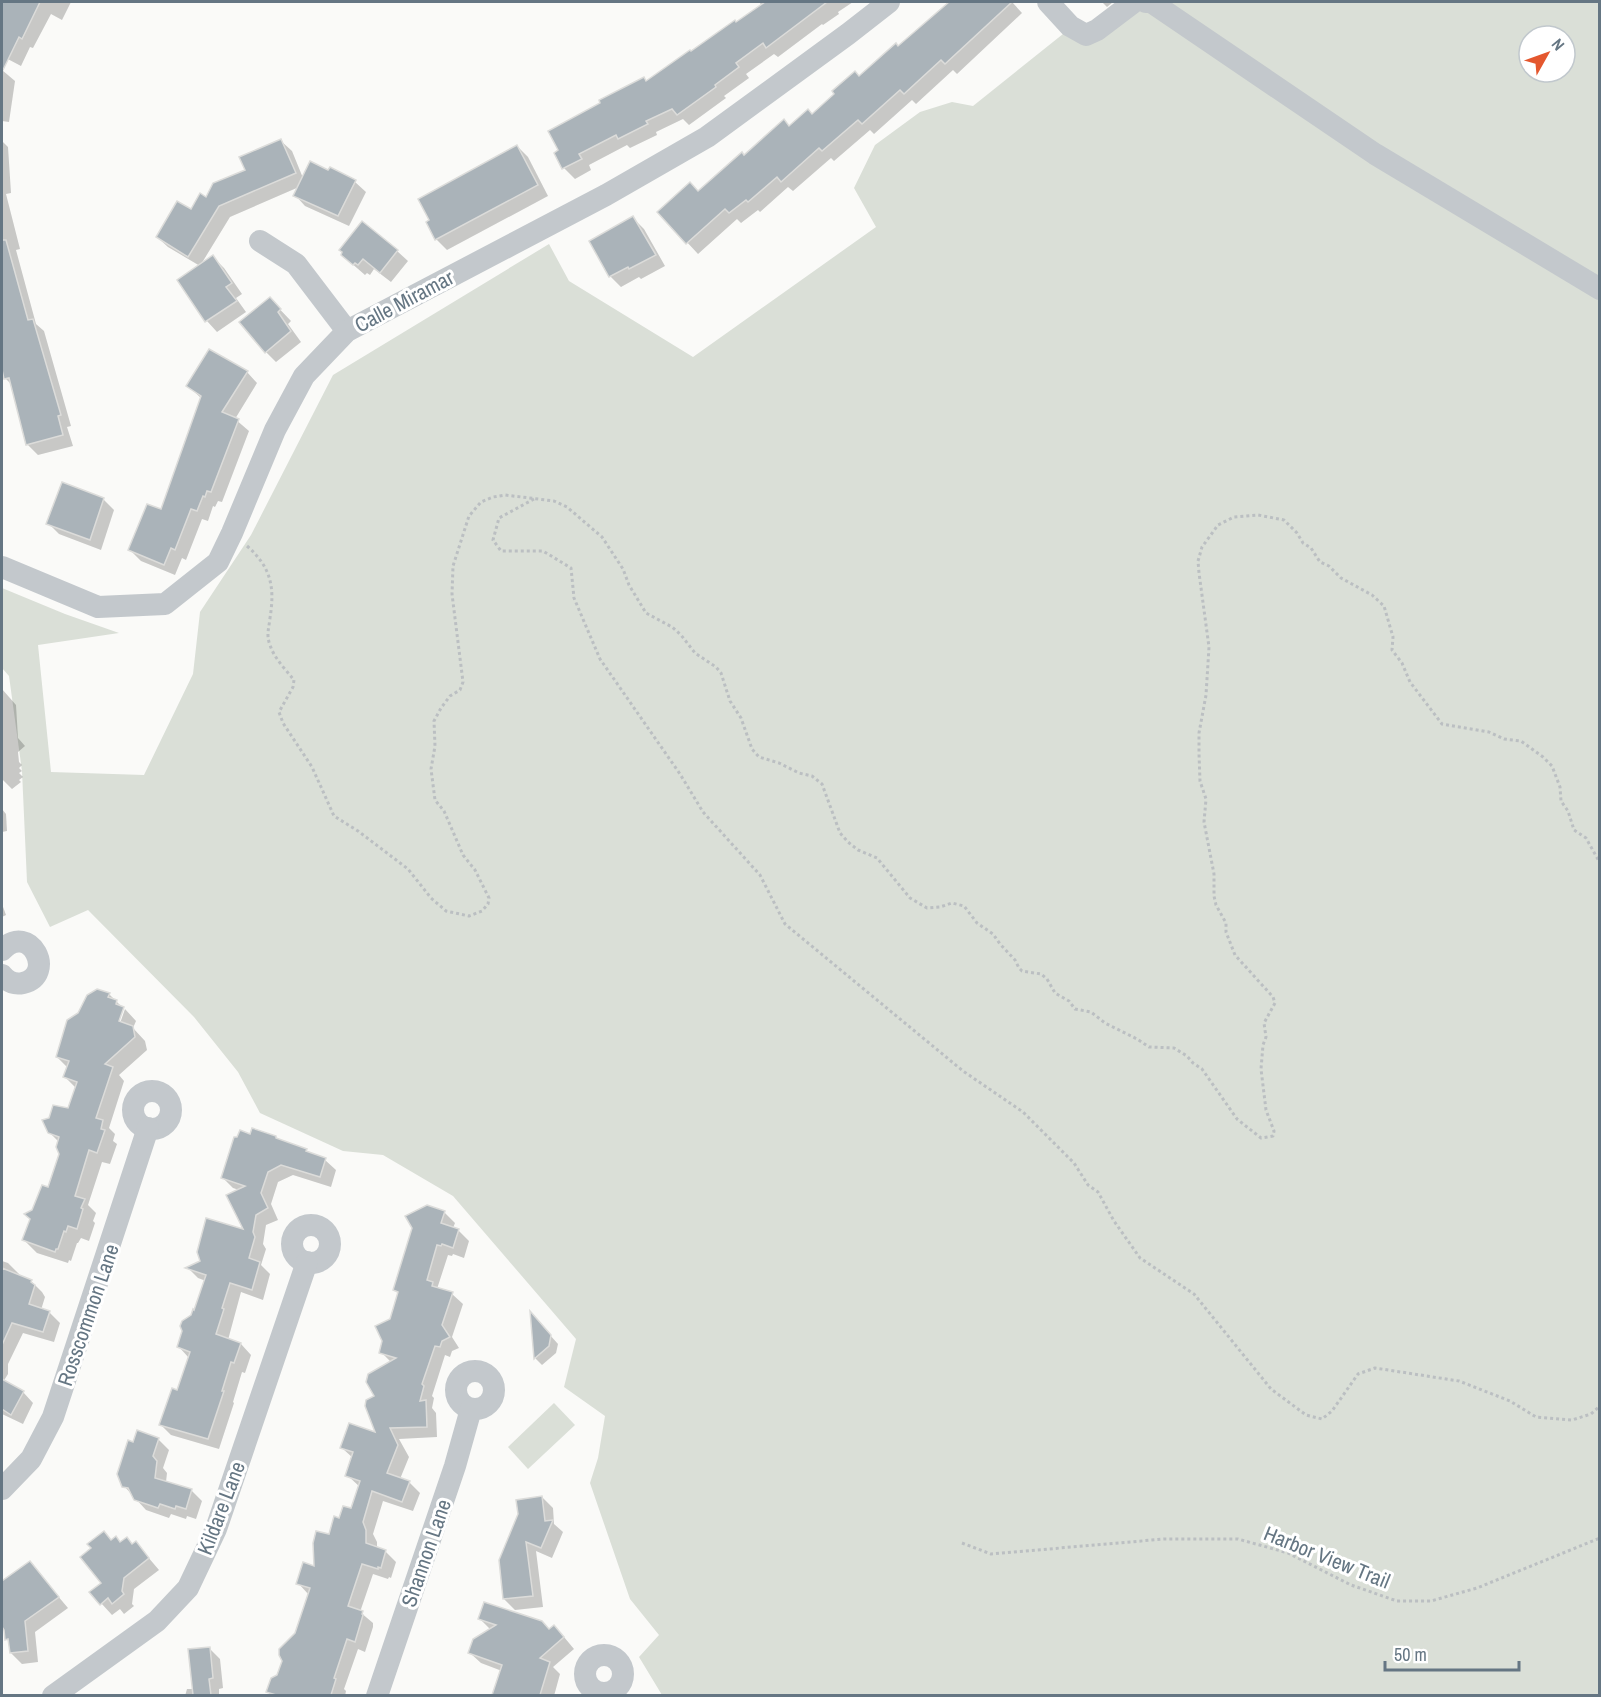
<svg xmlns="http://www.w3.org/2000/svg" width="1601" height="1697" viewBox="0 0 1601 1697" font-family="'Archivo Narrow',sans-serif">
<style>
.green{fill:#dadfd7;fill-rule:evenodd}
.shadow{fill:#0003}
.building{fill:#aab3b9;stroke:#dcdcda;stroke-width:1.5}
.lines{fill:none;stroke-linecap:round;stroke-linejoin:round}
.path{stroke:#bbbfc2;stroke-width:3;stroke-dasharray:3 3;stroke-linecap:butt}
.minor{stroke:#c3c8cc;stroke-width:22}
.labels{text-anchor:middle;dominant-baseline:central;stroke-width:6;stroke-linejoin:round;paint-order:stroke}
.street-label{font-size:21px;fill:#657683;stroke:#fff}
</style>
<rect width="100%" height="100%" fill="#fafaf8"/>
<g class="green">
<path d="M 1142,2 L 1599,2 L 1599,1695 L 662,1695 L 639,1657 L 659,1635 L 630,1599 L 590,1483 L 598,1458 L 605,1416 L 564,1387 L 576,1339 L 453,1196 L 383,1155 L 343,1151 L 260,1113 L 238,1072 L 194,1017 L 88,910 L 50,927 L 27,882 L 22,771 L 9,676 L 2,668 L 2,588 L 65,614 L 119,633 L 38,645 L 51,772 L 144,775 L 193,674 L 200,612 L 251,535 L 333,375 L 549,244 L 569,281 L 693,357 L 876,227 L 854,188 L 875,145 L 920,112 L 952,102 L 973,106 L 1063,34 ZM 1529,36 L 1565,36 L 1565,72 L 1529,72 Z"/>
<polygon points="554,1403 575,1425 528,1469 508,1447"/>
</g>
<g class="shadow">
<polygon points="2,2 71,2 62,20 51,14 33,48 30,47 21,66 2,56"/>
<polygon points="762,2 853,2 838,12 839,14 823,25 822,24 778,57 774,54 746,74 749,78 724,96 726,98 689,125 683,119 656,132 657,135 630,148 627,145 589,165 591,170 575,179 564,168 556,153 647,82 762,6 760,3"/>
<polygon points="952,2 1012,2 1022,13 957,74 953,70 916,104 912,100 874,134 870,130 834,161 831,158 793,191 788,187 760,212 758,210 741,223 737,219 698,254 659,212 699,192 744,157 812,116 912,37"/>
<polygon points="1102,2 1113,2 1107,7"/>
<polygon points="2,70 15,81 9,122 2,121"/>
<polygon points="2,141 8,147 11,193 6,194 20,249 16,250 36,324 44,331 71,426 67,427 73,446 38,455 27,444 13,386 5,378 2,364 2,347 3,346 2,340"/>
<polygon points="281,141 292,151 303,178 329,172 330,169 355,182 366,192 349,226 305,206 295,195 299,187 230,217 200,266 213,257 224,268 242,294 236,298 246,312 217,332 207,321 179,281 200,266 168,247 157,237 247,170"/>
<polygon points="517,146 528,157 548,196 447,250 436,239 431,221"/>
<polygon points="633,218 644,229 665,266 641,279 639,277 621,287 610,276"/>
<polygon points="397,251 408,261 391,282 374,269 370,275 367,273 365,275 342,255"/>
<polygon points="270,299 291,321 288,324 301,342 276,362 266,352"/>
<polygon points="247,372 257,383 235,419 249,431 222,502 218,501 215,507 213,506 208,521 202,519 186,560 182,558 175,575 141,561 130,550 162,511 202,399 188,386"/>
<polygon points="63,484 104,500 114,510 101,550 59,534 48,523"/>
<polygon points="2,689 16,705 18,738 25,746 18,752 19,762 22,765 19,768 22,771 19,773 23,777 19,780 21,782 12,789 2,779"/>
<polygon points="2,809 6,814 7,831 2,832"/>
<polygon points="2,904 6,915 2,917"/>
<polygon points="109,994 124,1009 122,1009 115,1028 118,1029 125,1009 136,1021 133,1028 145,1041 147,1050 119,1075 124,1081 109,1128 115,1134 113,1141 117,1144 110,1164 102,1162 88,1205 96,1213 93,1221 95,1223 89,1241 81,1238 78,1243 77,1243 71,1261 69,1260 68,1263 37,1253 24,1240 33,1211 49,1189 60,1154 59,1142 49,1132 69,1110 76,1088 65,1077 68,1068 57,1057"/>
<polygon points="251,1136 276,1137 279,1141 325,1160 336,1170 331,1187 293,1175 278,1182 271,1204 278,1220 266,1225 263,1244 266,1249 261,1265 270,1274 263,1300 241,1292 228,1340 241,1344 251,1355 245,1373 242,1372 233,1402 234,1403 219,1449 171,1435 160,1424 178,1392 189,1358 179,1347 206,1281 198,1278 188,1268 201,1262 245,1231 239,1190 233,1188 222,1177"/>
<polygon points="444,1212 455,1223 453,1228 458,1230 469,1241 464,1258 453,1254 452,1256 448,1255 437,1289 452,1294 463,1304 452,1337 459,1348 452,1351 450,1357 445,1355 432,1396 434,1398 432,1408 436,1413 437,1437 399,1439 409,1457 400,1479 409,1482 420,1493 413,1511 383,1501 373,1534 377,1542 377,1548 385,1551 396,1562 391,1578 389,1577 388,1579 373,1574 360,1612 373,1623 373,1627 365,1652 358,1649 344,1689 346,1691 345,1696 272,1696 268,1692 278,1676 296,1634 309,1595 298,1583 316,1568 330,1536 340,1520 352,1510 360,1487 347,1475 353,1458 342,1448 377,1435 375,1396 391,1362 381,1352 399,1295 395,1290"/>
<polygon points="2,1261 8,1263 19,1274 18,1276 31,1281 42,1292 45,1297 41,1310 49,1312 60,1323 54,1342 23,1333 8,1364 8,1374 3,1382 23,1392 33,1403 23,1424 2,1414 2,1415"/>
<polygon points="532,1315 558,1344 556,1353 542,1365 536,1359"/>
<polygon points="158,1439 169,1450 163,1468 167,1473 166,1482 191,1490 202,1501 196,1519 187,1516 186,1519 171,1514 169,1518 146,1510 124,1486 134,1444"/>
<polygon points="542,1497 553,1508 554,1524 563,1532 552,1558 536,1551 543,1607 515,1610 504,1599"/>
<polygon points="112,1541 133,1545 136,1543 159,1570 134,1589 132,1604 134,1606 124,1614 120,1609 112,1615 91,1592 103,1583"/>
<polygon points="30,1563 68,1608 35,1632 38,1662 22,1664 11,1653 10,1642 2,1627 2,1583"/>
<polygon points="480,1619 549,1631 553,1627 564,1637 574,1649 553,1667 560,1674 554,1696 491,1696 494,1695 502,1671 481,1663 470,1653 491,1630"/>
<polygon points="209,1648 220,1659 223,1688 219,1689 219,1696 185,1696 187,1689 194,1689"/>
</g>
<g class="building">
<polygon points="2,2 40,2 22,39 19,37 2,72"/>
<polygon points="765,2 827,2 766,48 763,43 736,63 739,67 715,85 716,87 677,115 672,109 646,121 648,124 618,139 616,135 579,154 582,159 562,169 554,153 558,150 548,131 600,103 599,100 644,77 646,81 690,50 691,51 735,20 736,22"/>
<polygon points="949,2 1012,2 945,64 941,60 904,94 900,90 862,124 858,120 822,151 819,148 781,182 777,177 748,202 746,200 729,213 725,209 686,244 657,212 690,182 698,191 742,152 744,155 784,119 789,126 808,109 812,114 834,94 832,91 855,71 859,76 896,43 898,46"/>
<polygon points="281,139 296,173 219,206 188,257 156,237 177,201 191,209 200,193 206,197 213,183 245,170 239,157"/>
<polygon points="517,145 538,185 435,240 426,222 429,220 418,199"/>
<polygon points="310,161 328,170 330,167 356,180 338,216 293,196"/>
<polygon points="633,216 656,255 629,269 628,267 609,277 589,241"/>
<polygon points="362,221 398,250 380,273 363,259 358,265 355,263 353,265 341,255 342,252 339,250"/>
<polygon points="2,240 6,240 28,320 33,319 61,415 58,416 63,435 26,445 9,378 4,379 2,370"/>
<polygon points="213,255 232,283 226,287 237,301 205,322 177,280"/>
<polygon points="270,297 281,309 278,312 291,331 265,353 239,322"/>
<polygon points="209,349 248,371 222,412 239,419 211,492 207,491 205,497 203,496 197,511 191,509 175,550 171,548 164,565 128,550 147,504 161,509 201,396 186,386"/>
<polygon points="62,482 104,498 90,540 46,524"/>
<polygon points="97,989 110,993 108,997 117,1000 116,1004 124,1007 119,1021 133,1026 135,1037 105,1064 113,1067 96,1118 103,1120 101,1129 105,1130 97,1153 89,1150 75,1196 85,1199 81,1208 83,1209 77,1229 68,1226 66,1232 64,1231 58,1249 56,1249 55,1252 22,1240 30,1219 24,1214 32,1210 42,1185 48,1187 59,1154 56,1147 59,1137 48,1133 42,1120 49,1118 53,1105 68,1108 77,1082 63,1077 69,1061 56,1057 67,1020 78,1013 87,995"/>
<polygon points="252,1128 276,1136 276,1138 307,1149 306,1151 326,1158 320,1177 281,1165 268,1172 261,1193 268,1208 256,1215 253,1232 255,1237 249,1258 260,1262 252,1290 230,1283 222,1308 224,1309 216,1334 241,1343 234,1363 231,1362 222,1391 224,1391 208,1439 159,1425 172,1388 177,1390 190,1352 177,1347 182,1331 180,1326 182,1321 191,1315 193,1309 194,1310 206,1275 185,1268 200,1261 197,1252 206,1218 243,1229 226,1195 245,1186 221,1178 234,1137 237,1137 240,1130 250,1134"/>
<polygon points="427,1205 445,1211 441,1223 459,1229 453,1248 442,1244 441,1246 437,1245 427,1280 433,1282 432,1286 453,1292 442,1325 450,1337 442,1341 440,1347 435,1346 422,1384 424,1386 420,1401 426,1400 427,1427 390,1428 398,1445 387,1473 410,1481 402,1502 372,1491 363,1522 366,1530 366,1543 386,1550 381,1568 378,1567 378,1569 362,1564 348,1606 363,1611 362,1614 363,1615 355,1642 347,1639 334,1678 336,1679 331,1695 276,1695 266,1692 271,1678 277,1675 282,1661 279,1655 279,1649 295,1633 310,1588 296,1584 303,1562 314,1566 313,1543 316,1531 329,1534 334,1516 339,1518 343,1506 351,1508 360,1481 345,1476 353,1452 340,1448 349,1423 375,1432 365,1406 366,1400 374,1396 366,1382 368,1374 396,1358 379,1353 382,1341 375,1326 390,1319 398,1292 393,1290 412,1228 405,1216"/>
<polygon points="2,1268 32,1280 31,1282 35,1285 29,1304 50,1311 43,1332 12,1323 2,1345"/>
<polygon points="530,1311 551,1335 549,1346 534,1359"/>
<polygon points="2,1379 24,1391 11,1415 2,1409"/>
<polygon points="137,1430 159,1438 153,1456 157,1461 155,1478 192,1489 186,1509 176,1506 175,1509 160,1504 158,1508 134,1500 128,1488 122,1487 117,1474 128,1440 133,1442"/>
<polygon points="542,1496 545,1521 553,1520 541,1548 526,1542 533,1596 503,1599 499,1560 518,1514 516,1500"/>
<polygon points="104,1531 111,1540 116,1536 120,1542 127,1537 132,1544 136,1541 149,1558 124,1578 122,1591 124,1594 112,1604 108,1598 100,1605 89,1592 101,1583 80,1557 91,1548 87,1544"/>
<polygon points="30,1561 59,1597 25,1621 28,1651 10,1653 8,1639 5,1640 4,1630 2,1627 2,1581"/>
<polygon points="484,1602 542,1621 549,1629 554,1625 564,1637 540,1658 550,1662 540,1695 492,1695 502,1665 468,1653 473,1639 496,1625 478,1619"/>
<polygon points="210,1647 213,1678 209,1679 211,1695 193,1695 188,1649"/>
</g>
<g class="lines">
<g class="path">
<polyline points="534,499 499,518 493,540 501,551 543,551 571,568 574,598 600,659 680,774 703,812 760,875 785,924 963,1071 1023,1112 1074,1163 1088,1185 1098,1192 1114,1221 1140,1258 1194,1294 1271,1389 1306,1415 1322,1419 1332,1411 1358,1374 1375,1368 1459,1381 1510,1401 1536,1417 1572,1420 1591,1414 1600,1406"/>
<path d="M 247,546 C 271,567 275,587 270,618 C 269,628 266,635 270,645 C 274,658 286,670 294,680 L 293,687 L 279,712 L 283,723 L 312,767 L 334,816 L 358,831 L 408,869 L 431,898 L 446,911 L 469,916 L 482,911 L 488,904 L 489,898 L 475,870 L 463,855 L 444,811 L 435,800 L 431,769 L 435,746 L 434,721 L 441,708 L 450,696 L 460,690 L 463,682 L 452,594 L 453,566 L 469,516 L 481,502 L 493,497 L 505,495 L 554,501 L 567,507 L 602,537 L 623,569 L 629,585 L 646,613 L 672,627 L 681,635 L 695,653 L 716,667 L 721,673 L 730,701 L 741,718 L 752,749 L 759,757 L 779,763 L 799,773 L 812,776 L 822,784 L 840,833 L 848,842 L 858,850 L 877,858 L 910,898 L 927,908 L 940,907 L 952,903 L 964,906 L 977,923 L 993,934 L 1000,944 L 1015,960 L 1019,968 L 1022,971 L 1041,974 L 1047,979 L 1055,993 L 1069,1001 L 1075,1009 L 1091,1012 L 1105,1023 L 1137,1039 L 1149,1047 L 1174,1048 L 1187,1056 L 1193,1063 L 1202,1069 L 1237,1119 L 1261,1138 L 1273,1136 L 1274,1131 L 1266,1110 L 1261,1069 L 1263,1045 L 1266,1037 L 1264,1023 L 1275,1003 L 1273,997 L 1235,955 L 1226,932 L 1226,923 L 1216,905 L 1214,896 L 1214,874 L 1204,822 L 1206,799 L 1200,781 L 1199,754 L 1199,733 L 1206,695 L 1209,647 L 1199,573 L 1198,561 L 1202,547 L 1218,525 L 1234,517 L 1258,515 L 1284,520 L 1297,533 L 1303,543 L 1311,548 L 1320,562 L 1329,566 L 1341,578 L 1372,595 L 1384,606 L 1393,637 L 1392,650 L 1402,663 L 1410,682 L 1442,724 L 1489,732 L 1504,739 L 1521,741 L 1543,757 L 1552,766 L 1560,787 L 1561,801 L 1568,811 L 1574,830 L 1586,838 L 1600,863"/>
<polyline points="962,1543 991,1554 1164,1539 1238,1539 1288,1553 1351,1585 1397,1601 1431,1601 1477,1588 1600,1538"/>
</g>
<g class="minor">
<polyline points="1048,2 1070,26 1086,35 1097,30 1134,2"/>
<polyline points="1146,2 1151,2 1375,154 1600,289"/>
<polyline points="260,241 296,264 347,331"/>
<polyline points="2,567 98,607 165,604 218,562 232,533 275,430 304,376 347,331 606,195 707,137 848,34 889,2"/>
<path d="M 2,950 C 30,921 57,975 23,983 C 14,985 7,981 2,975"/>
<circle cx="152" cy="1110" r="19"/>
<circle cx="311" cy="1244" r="19"/>
<circle cx="475" cy="1390" r="19"/>
<polyline points="2,1489 31,1459 53,1417 148,1128"/>
<circle cx="604" cy="1674" r="19"/>
<polyline points="53,1696 157,1621 188,1588 216,1529 307,1262"/>
<polyline points="377,1696 455,1466 471,1409"/>
</g>
</g>
<g class="labels">
<g class="street-label">
<text transform="translate(404 301) rotate(-28)">Calle Miramar</text>
<text transform="translate(88 1315) rotate(-71)">Rosscommon Lane</text>
<text transform="translate(221 1508) rotate(-69)">Kildare Lane</text>
<text transform="translate(426 1553) rotate(-71)">Shannon Lane</text>
<text transform="translate(1327 1557) rotate(22)">Harbor View Trail</text>
</g>
</g>
<rect width="1601" height="1697" fill="none" stroke="#657683" stroke-width="6"/>
<g transform="translate(1547 54) rotate(50)"><circle r="28" fill="#ffffff" stroke="#c1c8cd" stroke-width="1.5"/>
<path d="M0-4.5L10 22L0 15L-10 22Z" fill="#e4572e"/>
<text y="-9" font-size="16" font-weight="bold" text-anchor="middle" fill="#657683">N</text>
</g>
<path d="M1385 1661v9h134v-9" fill="none" stroke="#657683" stroke-width="3"/>
<text x="1394" y="1661" font-size="18" fill="#657683" stroke="#ffffff" stroke-width="4.5" paint-order="stroke">50 m</text>
</svg>
